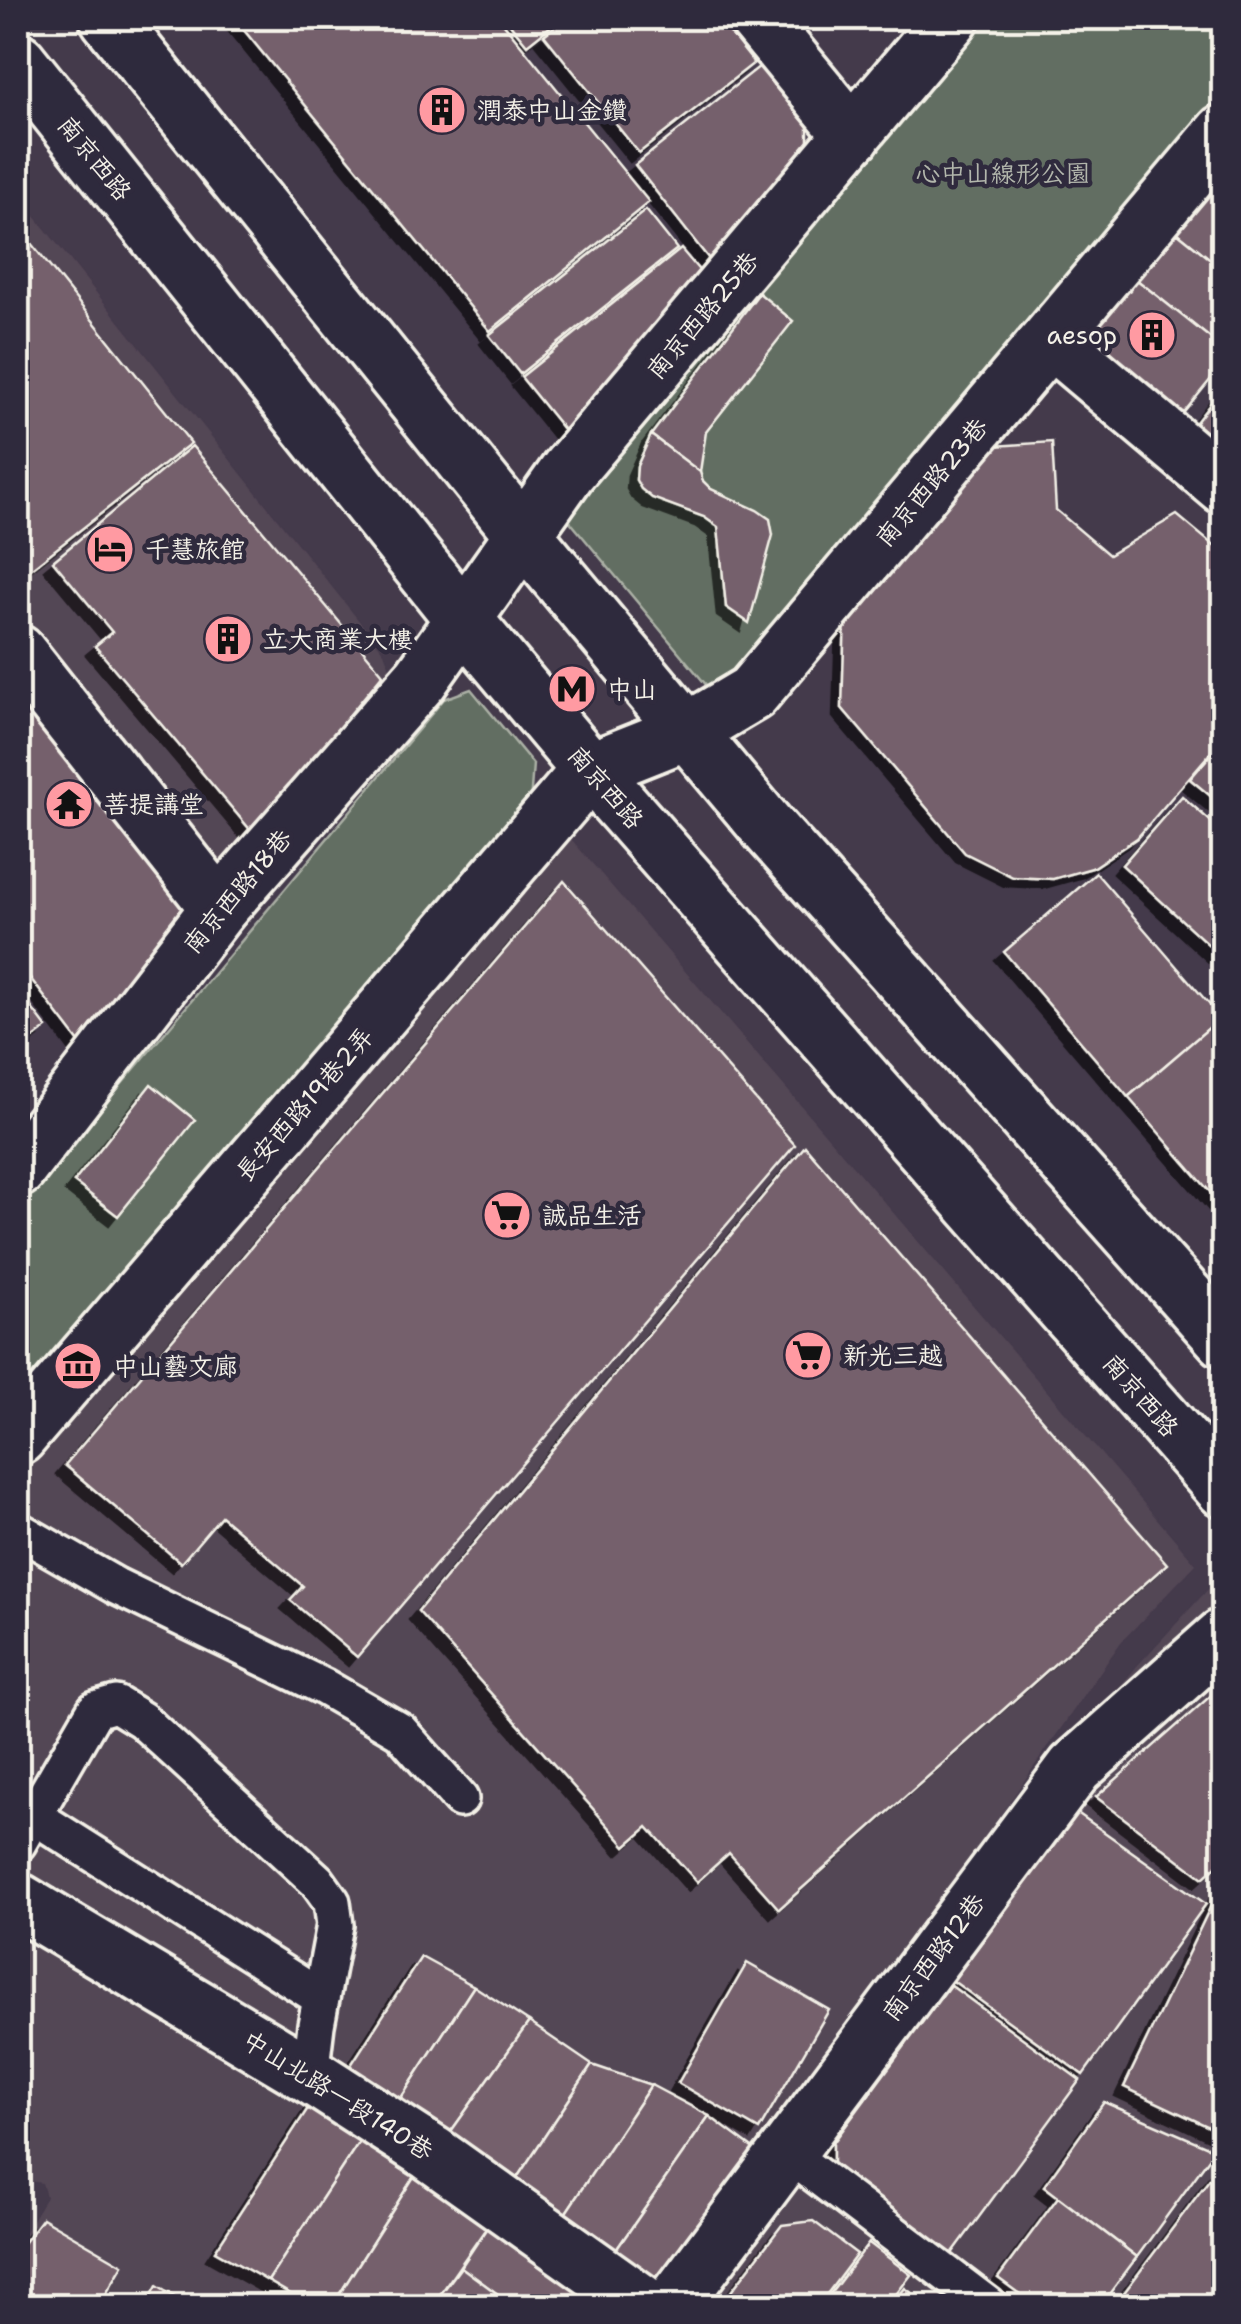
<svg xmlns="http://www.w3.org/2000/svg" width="1241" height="2324" viewBox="0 0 1241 2324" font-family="'Shantell Sans','LXGW WenKai TC',sans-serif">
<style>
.built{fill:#534655}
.green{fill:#626e62;stroke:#abb0a5;stroke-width:2.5}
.building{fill:#75616c;stroke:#f4f1e8;stroke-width:2.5;filter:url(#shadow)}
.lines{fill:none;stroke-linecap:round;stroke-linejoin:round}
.service-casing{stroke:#f4f1e8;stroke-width:42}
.minor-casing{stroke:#f4f1e8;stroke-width:62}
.secondary-casing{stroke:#f4f1e8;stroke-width:62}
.service{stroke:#2f2a3d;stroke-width:35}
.minor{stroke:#2f2a3d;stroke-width:55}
.secondary{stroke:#2f2a3d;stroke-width:55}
.labels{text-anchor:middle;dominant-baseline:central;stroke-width:9;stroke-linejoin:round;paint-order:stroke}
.poi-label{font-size:25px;fill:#f4f1e8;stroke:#2f2a3d;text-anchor:start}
.street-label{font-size:25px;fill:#f4f1e8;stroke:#2f2a3d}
.park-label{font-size:25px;fill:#b2b6ac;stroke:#2f2a3d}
</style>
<defs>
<filter id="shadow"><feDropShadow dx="-9" dy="9" stdDeviation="0" flood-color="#0009"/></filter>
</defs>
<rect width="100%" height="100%" fill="#443a4b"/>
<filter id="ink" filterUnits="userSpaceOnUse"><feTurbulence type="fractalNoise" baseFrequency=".01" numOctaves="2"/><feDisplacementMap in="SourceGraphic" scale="20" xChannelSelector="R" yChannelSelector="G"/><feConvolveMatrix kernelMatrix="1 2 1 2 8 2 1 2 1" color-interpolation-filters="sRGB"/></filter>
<g filter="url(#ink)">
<g class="built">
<polygon points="18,195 384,652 393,676 220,887 18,626"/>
<polygon points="565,832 1196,1564 1121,1642 763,2156 442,2144 18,1871 18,1473"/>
<polygon points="1213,1584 1224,1592 1223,2306 1023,2306 808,2146 1082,1732 1138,1665"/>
<polygon points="18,1902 641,2306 18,2306 18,2243 46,2197 42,2183 29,2181 18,2195"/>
<polygon points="799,2173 971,2306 696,2306"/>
</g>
<g class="green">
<polygon points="968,18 1223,18 1223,108 723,705 558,507"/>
<polygon points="471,689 533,764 530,803 18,1414 18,1208 444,699"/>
</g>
<g class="building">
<polygon points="234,18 499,18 649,202 490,331"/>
<polygon points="505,18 561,18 527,45"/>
<polygon points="566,18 718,18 754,63 639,153 544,35"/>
<polygon points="760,66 808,126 808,168 795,191 709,259 635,165"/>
<polygon points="1206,189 1224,203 1224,270 1173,229"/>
<polygon points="646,210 677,249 520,374 489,335"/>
<polygon points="1173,229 1224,270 1224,349 1132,276"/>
<polygon points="26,237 191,443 23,575 18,568 18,244"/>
<polygon points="681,249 703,275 677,297 686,308 568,435 521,377"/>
<polygon points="1132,276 1224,349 1224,363 1181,416 1102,353 1095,321"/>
<polygon points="759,293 793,321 706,432 700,472 651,435"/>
<polygon points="1224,386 1224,459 1190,430"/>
<polygon points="651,435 700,472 703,481 711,489 757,510 770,519 773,535 749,623 726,607 718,527 704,517 652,498 641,489 636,480 637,466"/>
<polygon points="1052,442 1056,510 1109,555 1177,515 1224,554 1224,737 1137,838 1092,868 1053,879 1013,877 965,853 842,708 845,615 994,446"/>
<polygon points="192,446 383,674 253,833 95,646 112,632 53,561"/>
<polygon points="33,695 197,902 85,1050 18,962 18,707"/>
<polygon points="1224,739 1224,807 1190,779"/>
<polygon points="1182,796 1224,833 1224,959 1122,865"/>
<polygon points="1096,873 1221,1018 1128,1097 1004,952"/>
<polygon points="564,881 795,1145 357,1657 290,1600 303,1586 221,1516 181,1563 65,1465"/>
<polygon points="18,990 47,1028 18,1050"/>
<polygon points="1224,1015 1224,1208 1128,1097"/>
<polygon points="151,1084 195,1120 118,1216 74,1182"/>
<polygon points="805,1146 1167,1564 779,1909 729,1853 697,1882 648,1827 626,1846 418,1611"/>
<polygon points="1224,1684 1224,1859 1203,1878 1096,1797"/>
<polygon points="1076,1812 1206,1904 1083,2075 953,1981"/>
<polygon points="1219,1889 1224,1892 1224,2134 1124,2087"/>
<polygon points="421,1957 474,1986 392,2112 342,2079"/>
<polygon points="747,1963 829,2010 759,2130 678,2083"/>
<polygon points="950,1985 1080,2080 951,2255 833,2167 833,2143"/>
<polygon points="474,1986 529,2022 442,2144 392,2112"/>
<polygon points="529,2022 592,2065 511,2187 442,2144"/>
<polygon points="592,2065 651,2085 561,2220 511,2187"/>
<polygon points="651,2085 709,2116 614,2253 561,2220"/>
<polygon points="316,2096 368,2128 268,2281 215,2251"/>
<polygon points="1104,2102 1215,2150 1137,2257 1044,2186"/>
<polygon points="709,2116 763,2156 660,2283 614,2253"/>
<polygon points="368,2128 422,2164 332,2306 311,2306 268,2281"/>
<polygon points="1224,2160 1224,2306 1114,2306"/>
<polygon points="422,2164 498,2211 432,2306 332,2306"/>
<polygon points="1058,2197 1137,2257 1100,2306 1036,2306 998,2278"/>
<polygon points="498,2211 641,2306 514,2306 461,2267"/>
<polygon points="42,2218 123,2265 99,2306 23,2306 18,2303 18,2250"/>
<polygon points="813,2221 857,2254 818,2306 720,2306 782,2225"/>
<polygon points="869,2243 911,2275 887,2306 821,2306"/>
<polygon points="461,2267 514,2306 432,2306"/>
<polygon points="157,2286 189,2306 146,2306"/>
<polygon points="905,2288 930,2306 891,2306"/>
</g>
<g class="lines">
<g class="service-casing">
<g id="service">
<polyline points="18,1530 116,1586 324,1687 400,1731 460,1799"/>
<polyline points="34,1816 321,1998"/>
<polyline points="18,1843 95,1710 116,1704 142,1720 317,1881 332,1902 335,1925 316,2025 310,2075"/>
<polyline points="786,2152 989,2306"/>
</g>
</g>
<g class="minor-casing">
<g id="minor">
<polyline points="757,18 853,135"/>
<polyline points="1051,340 1224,486"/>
<polyline points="18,653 219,908"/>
<polyline points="18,1169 219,908 421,679 568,471 951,18"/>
<polyline points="18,1437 590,770 688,731 752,693 1224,132"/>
<polyline points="18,1901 310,2075 431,2153 646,2306"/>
<polyline points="672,2306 1075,1768 1224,1636"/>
</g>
</g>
<g class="secondary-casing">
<g id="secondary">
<polyline points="108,18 522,533 769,829 1224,1339"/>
<polyline points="18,61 464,620 590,770 1224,1489"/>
</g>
</g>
<use href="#service" class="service"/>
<use href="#minor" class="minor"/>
<use href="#secondary" class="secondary"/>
</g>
</g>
<defs>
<g id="building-disc" transform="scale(2.5)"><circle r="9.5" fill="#ff9aa2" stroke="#2f2a3d"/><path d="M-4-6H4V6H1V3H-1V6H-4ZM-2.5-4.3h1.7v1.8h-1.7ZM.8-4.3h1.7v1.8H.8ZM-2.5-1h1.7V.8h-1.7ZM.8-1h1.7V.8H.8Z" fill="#111"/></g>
<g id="hotel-disc" transform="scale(2.5)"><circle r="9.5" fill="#ff9aa2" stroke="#2f2a3d"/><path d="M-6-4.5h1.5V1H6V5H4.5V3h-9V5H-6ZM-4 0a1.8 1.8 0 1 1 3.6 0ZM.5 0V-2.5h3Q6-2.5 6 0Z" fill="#111"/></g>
<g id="metro-disc" transform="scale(2.5)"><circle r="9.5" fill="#ff9aa2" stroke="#2f2a3d"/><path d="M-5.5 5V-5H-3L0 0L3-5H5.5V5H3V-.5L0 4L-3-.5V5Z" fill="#111"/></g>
<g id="temple-disc" transform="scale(2.5)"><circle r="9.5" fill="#ff9aa2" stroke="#2f2a3d"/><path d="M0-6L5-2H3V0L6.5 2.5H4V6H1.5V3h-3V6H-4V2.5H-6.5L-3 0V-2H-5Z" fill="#111"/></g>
<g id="supermarket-disc" transform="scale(2.5)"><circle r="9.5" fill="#ff9aa2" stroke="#2f2a3d"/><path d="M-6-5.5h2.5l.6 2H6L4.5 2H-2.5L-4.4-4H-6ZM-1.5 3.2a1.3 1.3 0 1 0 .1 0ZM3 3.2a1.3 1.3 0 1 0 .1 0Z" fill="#111"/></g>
<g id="museum-disc" transform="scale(2.5)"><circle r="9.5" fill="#ff9aa2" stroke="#2f2a3d"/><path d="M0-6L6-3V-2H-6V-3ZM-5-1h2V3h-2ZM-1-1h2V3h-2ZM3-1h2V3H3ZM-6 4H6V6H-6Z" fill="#111"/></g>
</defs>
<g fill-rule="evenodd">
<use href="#building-disc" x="442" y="110"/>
<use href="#building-disc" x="1152" y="335"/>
<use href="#hotel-disc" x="110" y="549"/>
<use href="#building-disc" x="228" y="639"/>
<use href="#metro-disc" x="572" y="689"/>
<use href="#temple-disc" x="69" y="804"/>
<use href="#supermarket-disc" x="507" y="1215"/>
<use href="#supermarket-disc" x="808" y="1355"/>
<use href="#museum-disc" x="78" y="1366"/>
</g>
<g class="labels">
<g class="poi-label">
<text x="477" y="110">潤泰中山金鑽</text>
<text x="1117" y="335" text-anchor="end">aesop</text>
<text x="145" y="549">千慧旅館</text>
<text x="263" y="639">立大商業大樓</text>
<text x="607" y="689">中山</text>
<text x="104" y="804">菩提講堂</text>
<text x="542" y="1215">誠品生活</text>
<text x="843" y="1355">新光三越</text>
<text x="113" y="1366">中山藝文廊</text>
</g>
<g class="street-label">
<text transform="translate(95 158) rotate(51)">南京西路</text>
<text transform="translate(702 315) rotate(-50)">南京西路25巷</text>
<text transform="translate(931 482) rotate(-50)">南京西路23巷</text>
<text transform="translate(606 787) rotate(49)">南京西路</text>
<text transform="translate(237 891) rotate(-50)">南京西路18巷</text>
<text transform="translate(304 1104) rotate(-49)">長安西路19巷2弄</text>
<text transform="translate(1141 1395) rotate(49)">南京西路</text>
<text transform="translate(933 1957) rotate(-53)">南京西路12巷</text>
<text transform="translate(338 2095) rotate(32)">中山北路一段140巷</text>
</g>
<g class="park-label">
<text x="1003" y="173">心中山線形公園</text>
</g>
</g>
<rect width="1241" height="2324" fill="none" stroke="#2f2a3d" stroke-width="60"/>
<rect x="30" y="30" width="1181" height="2264" fill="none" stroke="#f4f1e8" stroke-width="4" filter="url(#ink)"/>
</svg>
